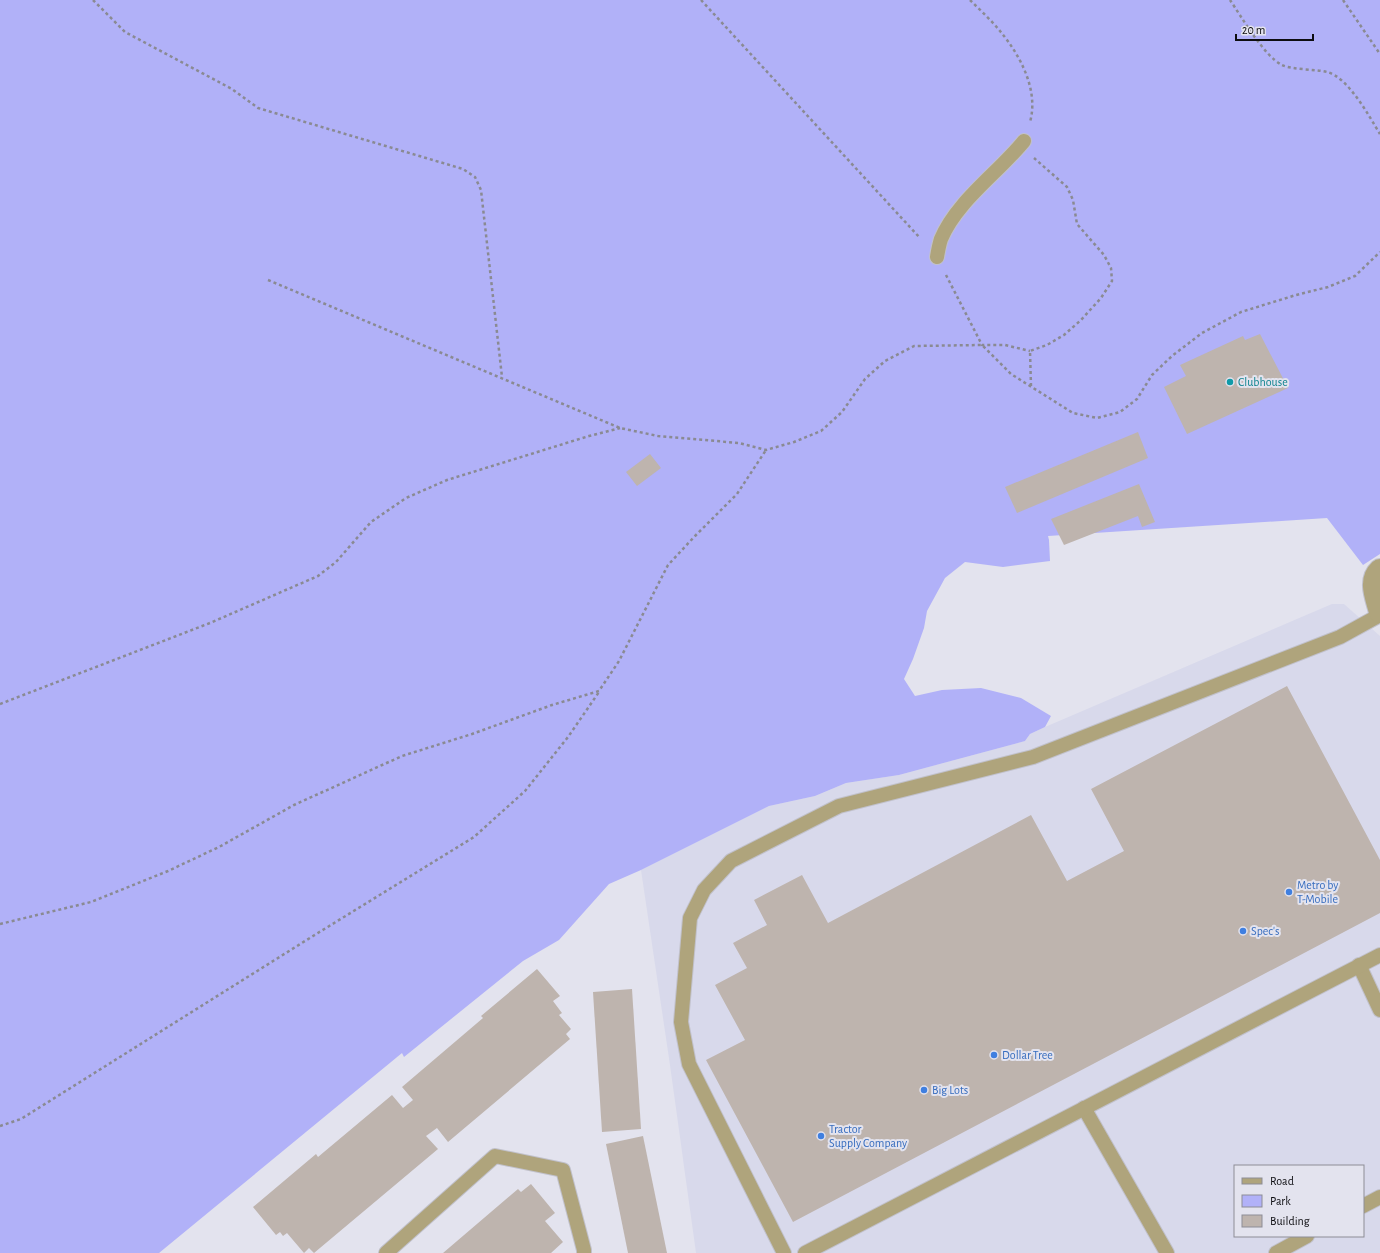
<svg xmlns="http://www.w3.org/2000/svg" width="1380" height="1253" viewBox="0 0 1380 1253" font-family="'Alegreya Sans',sans-serif">
<style>
.built{fill:#d8d9eb;fill-rule:evenodd}
.green{fill:#b1b1f8}
.building{fill:#beb4ae}
.lines{fill:none;stroke-linecap:round;stroke-linejoin:round}
.lane-casing{stroke:#c1c1cb;stroke-width:16}
.street-casing{stroke:#c1c1cb;stroke-width:24}
.path{stroke:#8a8a92;stroke-width:2.5;stroke-dasharray:3 3;stroke-linecap:butt}
.lane{stroke:#afa47c;stroke-width:14}
.street{stroke:#afa47c;stroke-width:22}
.culture-dot{fill:#0f9aa8;stroke:#e3e3ee;stroke-width:1.5}
.shop-dot{fill:#3f7fe0;stroke:#e3e3ee;stroke-width:1.5}
.labels{text-anchor:middle;dominant-baseline:central;stroke-width:4;stroke-linejoin:round;paint-order:stroke}
.culture-label{font-size:12px;fill:#0d838f;stroke:#e3e3ee;text-anchor:start}
.shop-label{font-size:12px;fill:#366cbe;stroke:#e3e3ee;text-anchor:start}
</style>
<rect width="100%" height="100%" fill="#e3e3ee"/>
<path class="built" d="M 1332,604 L 1344,604 L 1380,636 L 1380,1253 L 696,1253 L 670,1065 L 641,870 L 769,806 L 815,796 L 846,783 L 899,775 L 1025,741 L 1030,734 L 1045,727 ZM 1235,1166 L 1363,1166 L 1363,1236 L 1235,1236 Z"/>
<polygon class="green" points="0,0 1380,0 1380,554 1363,565 1327,518 1048,536 1049,540 1050,561 1003,567 965,562 945,578 927,611 924,628 913,659 904,679 915,696 942,690 981,688 1021,698 1051,716 1045,727 1030,734 1025,741 899,775 846,783 815,796 769,806 641,870 609,884 559,940 523,961 404,1057 402,1053 159,1253 0,1253"/>
<g class="building">
<polygon points="1260,334 1288,388 1187,434 1164,387 1186,376 1180,365 1243,336 1245,340"/>
<polygon points="1138,432 1148,458 1017,513 1005,487"/>
<polygon points="650,454 661,468 637,486 626,472"/>
<polygon points="1139,484 1155,522 1142,527 1138,516 1064,545 1051,519"/>
<polygon points="1287,686 1380,860 1380,913 793,1222 706,1060 745,1040 715,985 747,968 733,943 767,925 754,900 802,875 828,923 1031,815 1067,881 1124,851 1091,789"/>
<polygon points="537,969 560,996 553,1001 562,1013 559,1015 571,1029 566,1034 570,1039 448,1142 437,1128 426,1136 438,1149 314,1253 309,1248 304,1253 287,1233 283,1236 280,1232 276,1235 253,1207 316,1154 318,1157 392,1095 403,1108 413,1100 402,1087 483,1018 481,1016"/>
<polygon points="632,989 641,1129 602,1132 593,992"/>
<polygon points="643,1136 667,1253 628,1253 606,1144"/>
<polygon points="531,1184 555,1213 545,1221 563,1242 551,1253 443,1253 518,1189 521,1192"/>
</g>
<g class="lines">
<g class="lane-casing">
<g id="lane">
<path d="M 937,257 C 938,251 939,245 941,239 C 957,201 998,173 1024,141"/>
<polyline points="1359,965 1380,1010"/>
<polyline points="1084,1108 1167,1253"/>
<polyline points="1363,1206 1380,1197"/>
<polyline points="386,1253 495,1156 563,1170 584,1250 584,1253"/>
<polyline points="784,1253 689,1064 681,1022 690,918 704,890 731,861 839,806 1033,757 1340,637 1380,615"/>
<polyline points="805,1253 1380,955"/>
<polyline points="1276,1253 1307,1236"/>
</g>
</g>
<g class="street-casing">
<path id="street" d="M 1380,570 C 1368,581 1377,599 1380,612"/>
</g>
<g class="path">
<polyline points="93,0 125,32 232,89 258,108 463,169 475,177 481,190 502,377"/>
<polyline points="701,0 920,238"/>
<path d="M 970,0 C 980,10 991,20 1000,31 C 1020,55 1039,90 1030,122"/>
<path d="M 1230,0 C 1241,16 1264,56 1282,65 C 1293,70 1315,69 1327,72 C 1348,77 1369,116 1380,134"/>
<polyline points="1343,0 1380,54"/>
<polyline points="946,275 982,345 1005,345 1030,351"/>
<polyline points="268,280 620,428 658,436 739,443 766,450 794,442 821,431 842,412 865,379 885,361 914,346 982,345 1011,374 1073,413 1097,418 1120,412 1137,399 1152,375 1172,356 1202,333 1241,312 1296,295 1328,287 1355,276 1380,252"/>
<polyline points="1031,386 1030,351 1047,345 1064,335 1081,320 1101,298 1112,281 1111,268 1104,255 1077,224 1073,200 1067,187 1034,158"/>
<polyline points="0,704 210,623 318,576 336,562 371,522 406,498 447,480 589,436 620,428"/>
<polyline points="0,924 91,902 168,871 219,847 294,805 402,756 472,734 552,705 599,691 619,661 668,565 695,536 737,494 766,450"/>
<polyline points="0,1126 21,1119 313,936 474,837 525,791 568,737 599,692"/>
</g>
<use href="#lane" class="lane"/>
<use href="#street" class="street"/>
</g>
<circle class="culture-dot" cx="1230" cy="382" r="4"/>
<g class="shop-dot">
<circle cx="1289" cy="892" r="4"/>
<circle cx="1243" cy="931" r="4"/>
<circle cx="994" cy="1055" r="4"/>
<circle cx="924" cy="1090" r="4"/>
<circle cx="821" cy="1136" r="4"/>
</g>
<g class="labels">
<g class="culture-label">
<text x="1238" y="382">Clubhouse</text>
</g>
<g class="shop-label">
<text x="1297" y="885">Metro by<tspan x="1297" dy="14">T-Mobile</tspan></text>
<text x="1251" y="931">Spec's</text>
<text x="1002" y="1055">Dollar Tree</text>
<text x="932" y="1090">Big Lots</text>
<text x="829" y="1129">Tractor<tspan x="829" dy="14">Supply Company</tspan></text>
</g>
</g>
<rect x="1234" y="1165" width="130" height="72" fill="#e3e3ee" stroke="#8d8d96"/>
<rect x="1242" y="1178" width="20" height="6" fill="#afa47c" stroke="#8d8d96"/>
<text x="1270" y="1185" font-size="12" fill="#0d0d11">Road</text>
<rect x="1242" y="1195" width="20" height="12" fill="#b1b1f8" stroke="#8d8d96"/>
<text x="1270" y="1205" font-size="12" fill="#0d0d11">Park</text>
<rect x="1242" y="1215" width="20" height="12" fill="#beb4ae" stroke="#8d8d96"/>
<text x="1270" y="1225" font-size="12" fill="#0d0d11">Building</text>
<path d="M1236 34v6h77v-6" fill="none" stroke="#0d0d11" stroke-width="2"/>
<text x="1242" y="34" font-size="12" fill="#0d0d11" stroke="#e3e3ee" stroke-width="3" paint-order="stroke">20 m</text>
</svg>
